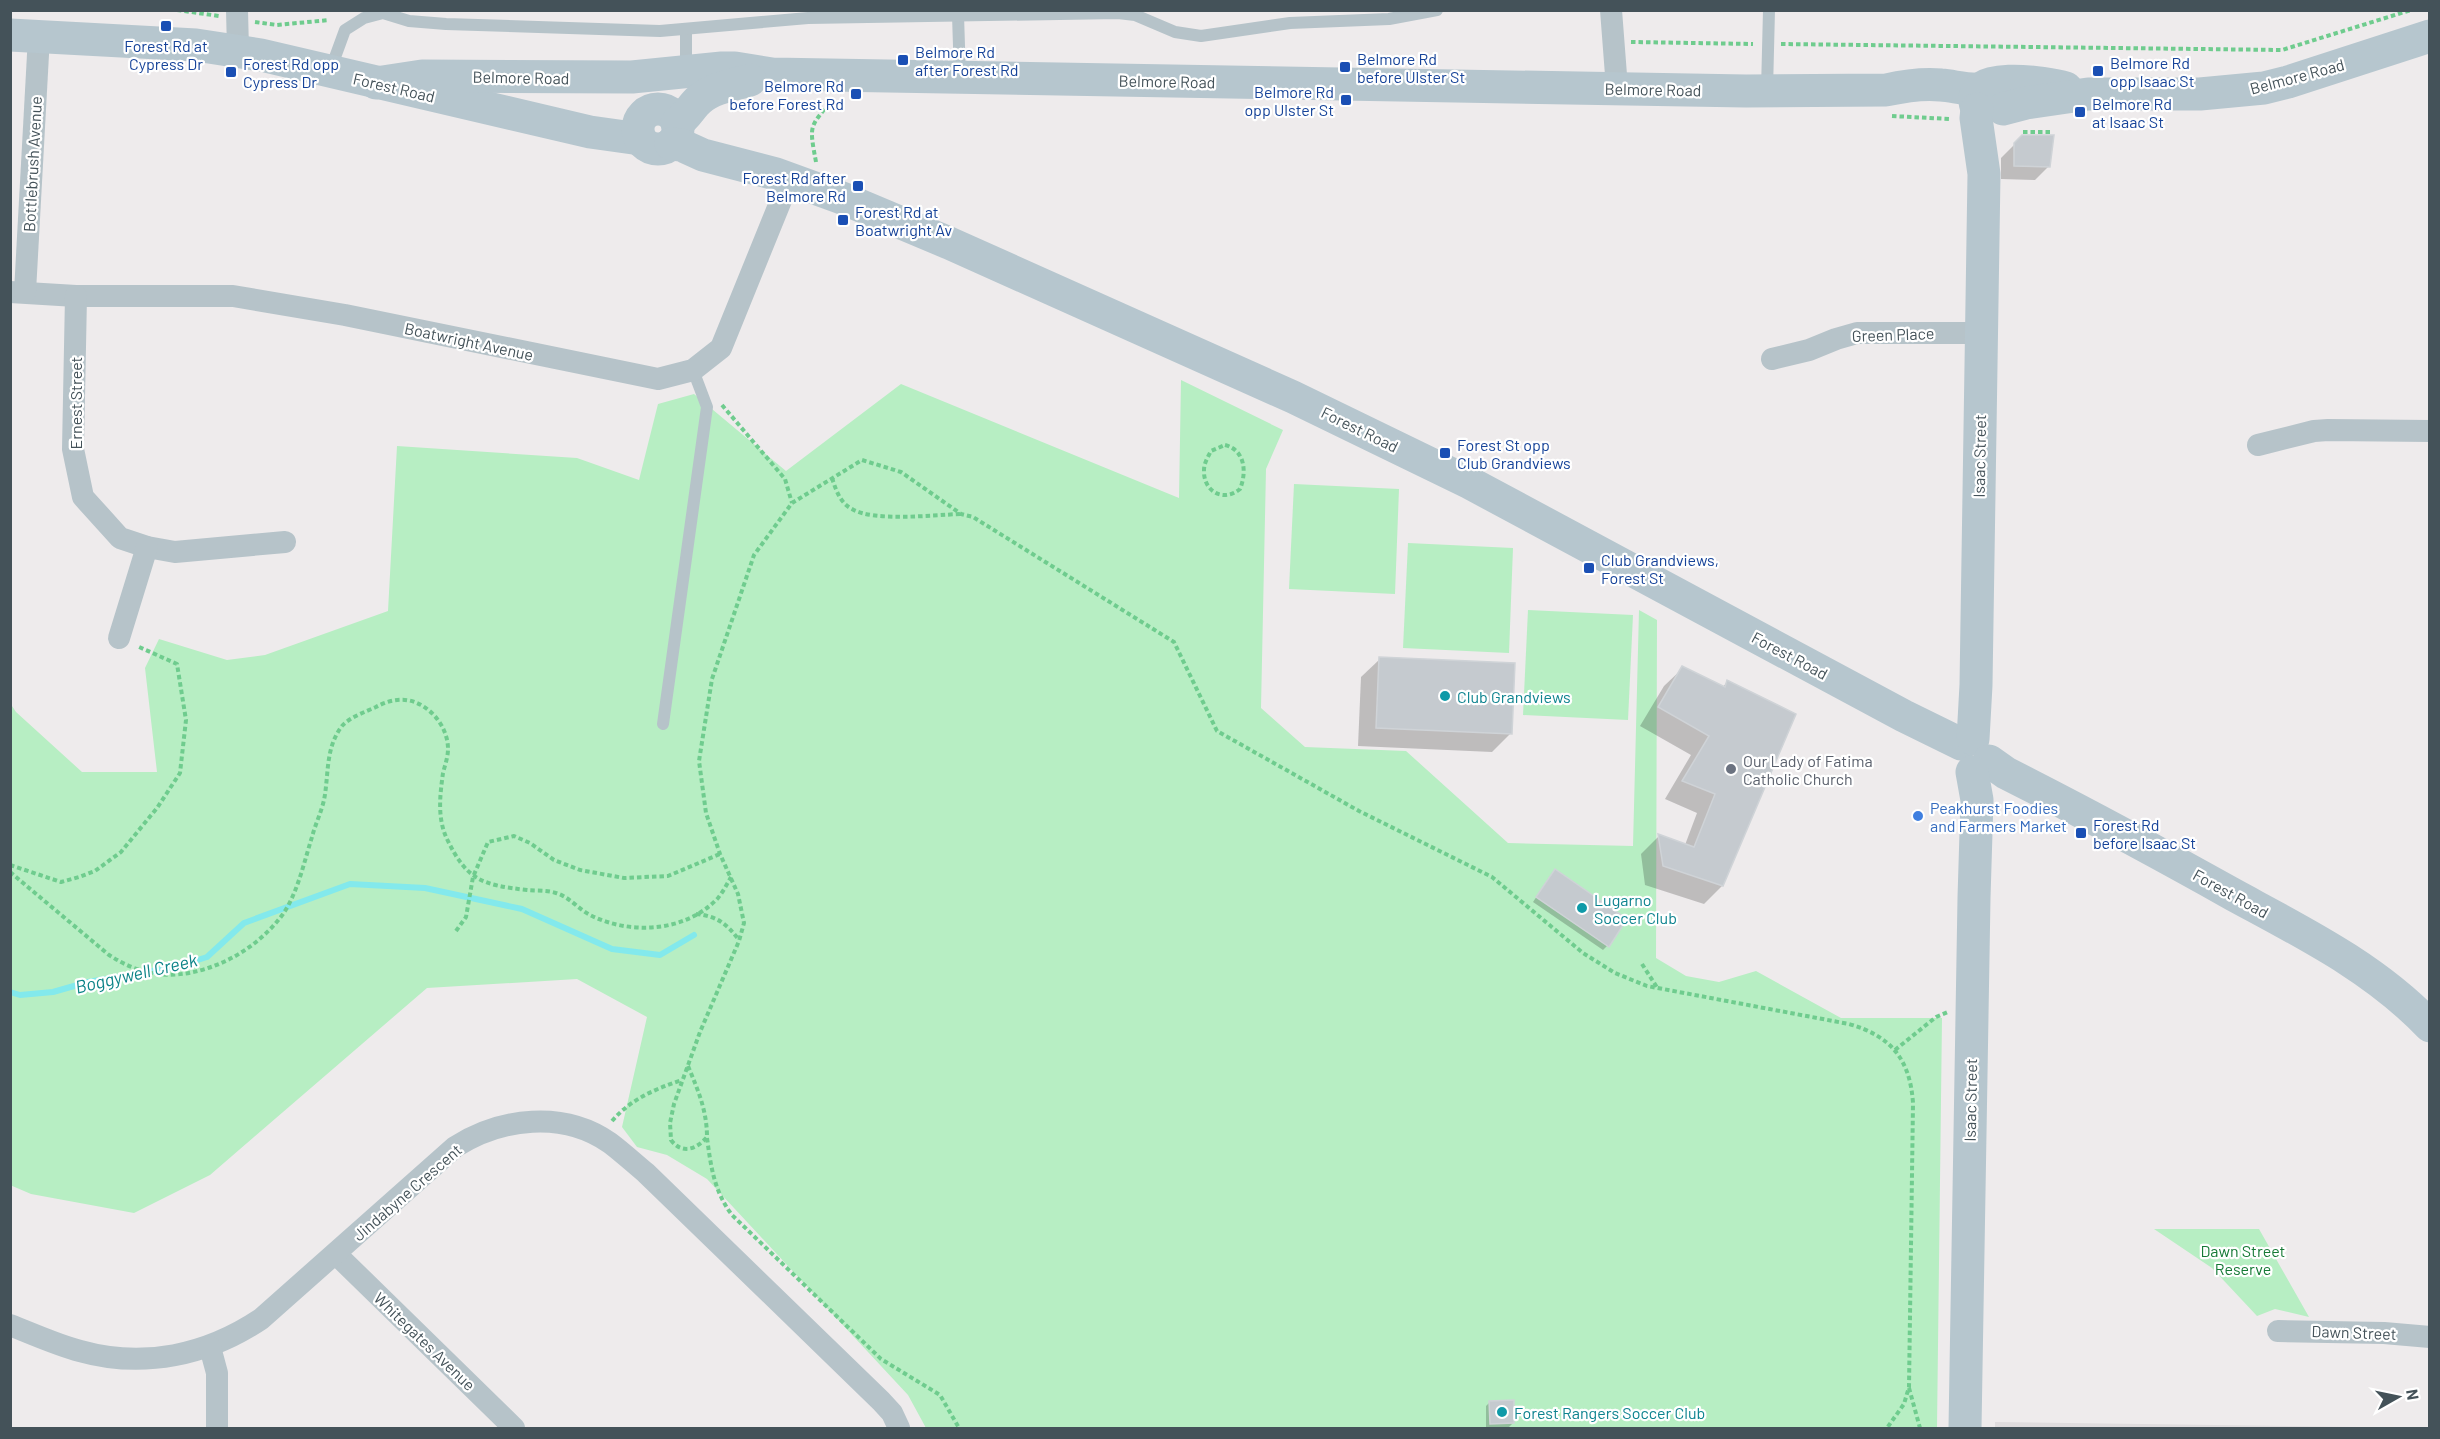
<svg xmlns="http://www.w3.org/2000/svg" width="2440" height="1439" viewBox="0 0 2440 1439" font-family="Barlow,sans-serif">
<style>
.education{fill:#dfdcde}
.green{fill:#b7eec3}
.shadow{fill:#0003}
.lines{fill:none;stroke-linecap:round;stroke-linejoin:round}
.stream{stroke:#83e9ec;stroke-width:6}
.building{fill:#c5cacf;stroke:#cfd3d7;stroke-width:1.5}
.path{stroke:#6fcc8e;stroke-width:4;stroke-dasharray:4.5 3;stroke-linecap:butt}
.lane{stroke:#b6c3c9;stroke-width:12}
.street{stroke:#b6c3c9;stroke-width:22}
.secondary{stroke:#b6c6ce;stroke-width:33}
.transit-dot{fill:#1a4fb4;stroke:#fff;stroke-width:2}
.culture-dot{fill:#0f9aa8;stroke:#fff;stroke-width:2}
.worship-dot{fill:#6b7280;stroke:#fff;stroke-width:2}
.shop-dot{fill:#3f7fe0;stroke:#fff;stroke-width:2}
.labels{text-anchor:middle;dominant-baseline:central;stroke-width:4.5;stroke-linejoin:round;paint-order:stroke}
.transit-label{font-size:16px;fill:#164399;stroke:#fff;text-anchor:start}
.street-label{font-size:16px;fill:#445259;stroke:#fff}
.culture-label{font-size:16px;fill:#0d838f;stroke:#fff;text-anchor:start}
.worship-label{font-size:16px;fill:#5b616d;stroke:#fff;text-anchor:start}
.shop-label{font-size:16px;fill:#366cbe;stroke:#fff;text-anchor:start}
.park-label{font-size:16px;fill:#157935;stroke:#fff}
.water-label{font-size:18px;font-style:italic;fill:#0b8387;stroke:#fff}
</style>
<rect width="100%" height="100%" fill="#eeebec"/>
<polygon class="education" points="1995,1422 2429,1428 2430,1428 1995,1428"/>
<g class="green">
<polygon points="1181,380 1283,430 1266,469 1261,708 1305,747 1406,751 1508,843 1633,846 1639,610 1657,620 1656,958 1686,976 1719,982 1756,971 1841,1018 1942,1018 1937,1428 926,1428 908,1395 707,1179 667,1155 637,1147 622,1127 647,1017 577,979 427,988 210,1175 134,1213 31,1194 10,1185 10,703 16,712 82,772 157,772 145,668 159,639 227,660 265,655 388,611 397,446 577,458 639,480 658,404 694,394 786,471 901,384 1179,498"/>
<polygon points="1294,484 1399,489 1395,594 1289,589"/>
<polygon points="1408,543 1513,548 1509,653 1403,648"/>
<polygon points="1528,610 1633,615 1628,720 1523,715"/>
<polygon points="2154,1229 2259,1229 2309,1317 2275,1309 2257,1316 2212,1268"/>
</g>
<g class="shadow">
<polygon points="2023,136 2049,166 2035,180 2001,179 2001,158"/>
<polygon points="1380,659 1510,734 1492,752 1358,746 1361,677"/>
<polygon points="1683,668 1722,688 1727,682 1722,886 1704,904 1645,885 1641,854 1659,836 1685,845 1697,813 1665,799 1691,755 1640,726 1664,686"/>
<polygon points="1551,875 1607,946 1603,950 1533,902"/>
<polygon points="1490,1402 1513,1423 1509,1427 1486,1428 1486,1406"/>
</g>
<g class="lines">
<polyline class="stream" points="10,992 20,995 53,992 88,982 176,967 207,957 244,923 350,884 425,888 522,909 612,949 660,955 694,935"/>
</g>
<g class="building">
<polygon points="2022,135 2054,135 2050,167 2014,166 2014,143"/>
<polygon points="1379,657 1515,663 1512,734 1376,728"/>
<polygon points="1682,666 1725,687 1727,680 1796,714 1723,886 1663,866 1658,834 1694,847 1715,794 1682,781 1709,736 1658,707"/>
<polygon points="1555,869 1627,919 1609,947 1536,897"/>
<polygon points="1514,1400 1514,1423 1490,1424 1489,1401"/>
</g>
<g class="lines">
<g class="path">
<polyline points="177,10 219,16"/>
<polyline points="255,22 277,25 329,20"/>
<polyline points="1631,42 1753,44"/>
<polyline points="1781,44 2282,50 2411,10"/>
<polyline points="1892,116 1950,119"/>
<polyline points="2023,132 2053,132"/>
<path d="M 816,162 C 809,124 809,128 833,99"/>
<polyline points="722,405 785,479 792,503"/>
<path d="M 1225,445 C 1245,450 1247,472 1240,489 C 1223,503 1203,491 1204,470 C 1204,463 1208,457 1211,451 Z"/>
<path d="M 832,478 C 836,490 840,503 852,509 C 873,522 934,515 960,514"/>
<polyline points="10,865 61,882 79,877 95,871 121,852 157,808 180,773 186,720 177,664 137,646"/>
<path d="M 10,872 L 109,955 C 140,975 169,980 205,969 C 235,960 264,940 283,914 C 298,892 304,862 312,837 C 315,825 321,813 324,800 C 329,775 325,748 342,726 C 350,717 365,712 376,707 C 388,700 404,697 417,703 C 435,711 448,730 448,749 C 448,757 445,765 443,773 C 440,795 437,818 447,839 C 467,881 483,885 527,890 C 536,891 547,890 556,893 C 570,897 579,910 592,916 C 632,935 686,932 718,898 C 723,892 727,884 731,877"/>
<path d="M 696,914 C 717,916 727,924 739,940"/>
<polyline points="456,931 466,917 473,877 488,842 514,836 530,843 554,860 580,870 624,878 668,876 720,854"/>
<polyline points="1642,964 1658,989"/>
<polyline points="1895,1050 1936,1017 1948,1012"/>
<path d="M 688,1066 C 698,1090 707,1111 707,1137 C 697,1149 682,1155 671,1140 L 670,1123 L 674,1104 L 700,1032 L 739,941 L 744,923 L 738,894 L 720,854 L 706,813 L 699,761 L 712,679 L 754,555 L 792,503 L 862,460 L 901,472 L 961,514 L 973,517 L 1174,642 L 1217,731 L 1359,811 L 1492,877 L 1583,953 L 1615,973 L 1647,986 L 1849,1024 C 1891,1036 1910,1059 1913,1103 L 1909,1387 L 1904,1404 L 1887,1428"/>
<path d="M 612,1121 C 631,1099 655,1089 682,1080"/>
<path d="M 707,1138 C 711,1167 714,1191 732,1215 L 881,1359 L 940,1395 L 959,1428"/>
<polyline points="1909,1388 1920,1428"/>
</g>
<g class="lane">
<polyline points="958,15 960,77"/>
<polyline points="686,29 686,70"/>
<polyline points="330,71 345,30 364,18 383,13 409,21 446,24 660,31 808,18 1118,13 1135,15 1175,32 1201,36 1290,23 1389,19 1437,10"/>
<polyline points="1767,90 1769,10"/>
<polyline points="663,724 707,407 693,370"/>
</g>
<g class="street">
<polyline points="237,10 238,50"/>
<polyline points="1611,10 1617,88"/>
<polyline points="10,292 76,296 233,296 345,315 658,379 693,370 721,348 790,178"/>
<polyline points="25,292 39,36"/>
<polyline points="76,296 73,449 83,497 120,538 147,547 175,552 285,542"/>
<polyline points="1772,359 1809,350 1836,339 1857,333 1981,333"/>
<polyline points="2258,445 2314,431 2328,430 2430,431"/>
<polyline points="119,638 147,547"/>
<polyline points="336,1254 514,1428"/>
<path d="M 10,1325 C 33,1334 57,1345 80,1351 C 144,1369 207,1355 261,1319 L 455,1147 C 501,1118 563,1110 610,1143 C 622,1152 634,1163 646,1173 L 881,1401 L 892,1413 L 899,1428"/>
<polyline points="2278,1331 2384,1333 2430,1337"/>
<polyline points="210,1347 217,1373 217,1428"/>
</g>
<g class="secondary">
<polyline points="10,35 196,45 261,55 590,132 640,139"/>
<path d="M 376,83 L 422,76 L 632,77 L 722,68 L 735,68 L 772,74 L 1746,91 L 1886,90 C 1904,86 1922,83 1941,85 C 1954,86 1966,90 1980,89"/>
<circle cx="658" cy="129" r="20"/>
<path d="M 1977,109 C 1960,68 2049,83 2066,88"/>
<polyline points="2003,109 2026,103 2088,94 2200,94 2264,88 2288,82 2430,36"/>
<path d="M 677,123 C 688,116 691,106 700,99 C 714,87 734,85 750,80"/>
<polyline points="671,144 681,145 703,155 776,174 842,198 949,243 1293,397 1470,483 1904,716 1961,744"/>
<polyline points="1973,739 1976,685 1984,174 1976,118 1977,109"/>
<path d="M 1989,761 L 2006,773 C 2083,812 2159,853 2234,895 C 2304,933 2375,968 2430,1026"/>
<polyline points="1965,1428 1974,898 1977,800 1972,772"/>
</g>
</g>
<g class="transit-dot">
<rect x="160" y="20" width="12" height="12" rx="3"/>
<rect x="897" y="54" width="12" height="12" rx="3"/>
<rect x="1339" y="61" width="12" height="12" rx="3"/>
<rect x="2092" y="65" width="12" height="12" rx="3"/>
<rect x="225" y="66" width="12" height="12" rx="3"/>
<rect x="850" y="88" width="12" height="12" rx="3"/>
<rect x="1340" y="94" width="12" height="12" rx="3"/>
<rect x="2074" y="106" width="12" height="12" rx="3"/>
<rect x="852" y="180" width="12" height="12" rx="3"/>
<rect x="837" y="214" width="12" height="12" rx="3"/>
<rect x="1439" y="447" width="12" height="12" rx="3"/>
<rect x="1583" y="562" width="12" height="12" rx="3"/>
<rect x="2075" y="827" width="12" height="12" rx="3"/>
</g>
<g class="culture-dot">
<circle cx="1445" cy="696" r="6"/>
<circle cx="1582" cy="908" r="6"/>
<circle cx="1502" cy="1412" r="6"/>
</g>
<circle class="worship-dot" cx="1731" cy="769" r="6"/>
<circle class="shop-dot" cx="1918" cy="816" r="6"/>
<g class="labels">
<g class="transit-label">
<text x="166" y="45" text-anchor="middle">Forest Rd at<tspan x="166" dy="18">Cypress Dr</tspan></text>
<text x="915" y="51">Belmore Rd<tspan x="915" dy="18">after Forest Rd</tspan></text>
<text x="1357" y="58">Belmore Rd<tspan x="1357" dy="18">before Ulster St</tspan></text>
<text x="2110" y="62">Belmore Rd<tspan x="2110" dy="18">opp Isaac St</tspan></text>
<text x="243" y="63">Forest Rd opp<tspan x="243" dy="18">Cypress Dr</tspan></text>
<text x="844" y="85" text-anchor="end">Belmore Rd<tspan x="844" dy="18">before Forest Rd</tspan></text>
<text x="1334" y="91" text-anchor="end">Belmore Rd<tspan x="1334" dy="18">opp Ulster St</tspan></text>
<text x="2092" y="103">Belmore Rd<tspan x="2092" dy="18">at Isaac St</tspan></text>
<text x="846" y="177" text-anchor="end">Forest Rd after<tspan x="846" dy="18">Belmore Rd</tspan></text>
<text x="855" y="211">Forest Rd at<tspan x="855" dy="18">Boatwright Av</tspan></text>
<text x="1457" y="444">Forest St opp<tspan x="1457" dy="18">Club Grandviews</tspan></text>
<text x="1601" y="559">Club Grandviews,<tspan x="1601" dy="18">Forest St</tspan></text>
<text x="2093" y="824">Forest Rd<tspan x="2093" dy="18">before Isaac St</tspan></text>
</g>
<g class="street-label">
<text transform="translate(2297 76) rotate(-15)">Belmore Road</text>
<text transform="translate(521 77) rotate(1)">Belmore Road</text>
<text transform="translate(1167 81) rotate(1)">Belmore Road</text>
<text transform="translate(394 87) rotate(13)">Forest Road</text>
<text transform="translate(1653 89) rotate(1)">Belmore Road</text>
<text transform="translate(32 164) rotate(-87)">Bottlebrush Avenue</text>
<text transform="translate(1893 334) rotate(-2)">Green Place</text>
<text transform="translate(469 341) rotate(12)">Boatwright Avenue</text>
<text transform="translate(75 403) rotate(-90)">Ernest Street</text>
<text transform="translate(1360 429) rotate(26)">Forest Road</text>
<text transform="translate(1979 456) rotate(-89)">Isaac Street</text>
<text transform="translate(1790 655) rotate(28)">Forest Road</text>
<text transform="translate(2231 893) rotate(29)">Forest Road</text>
<text transform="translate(1970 1100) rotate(-89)">Isaac Street</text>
<text transform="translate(407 1192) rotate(-41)">Jindabyne Crescent</text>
<text transform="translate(2354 1332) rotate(2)">Dawn Street</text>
<text transform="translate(425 1341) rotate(44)">Whitegates Avenue</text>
</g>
<g class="culture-label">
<text x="1457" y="696">Club Grandviews</text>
<text x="1594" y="899">Lugarno<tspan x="1594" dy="18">Soccer Club</tspan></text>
<text x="1514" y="1412">Forest Rangers Soccer Club</text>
</g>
<g class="worship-label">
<text x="1743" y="760">Our Lady of Fatima<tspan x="1743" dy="18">Catholic Church</tspan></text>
</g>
<g class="shop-label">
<text x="1930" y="807">Peakhurst Foodies<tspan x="1930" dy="18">and Farmers Market</tspan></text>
</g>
<g class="park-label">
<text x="2243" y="1250">Dawn Street<tspan x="2243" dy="18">Reserve</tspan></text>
</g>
<g class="water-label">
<text transform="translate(136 973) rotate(-13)">Boggywell Creek</text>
</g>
</g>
<rect width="2440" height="1439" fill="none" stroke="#445259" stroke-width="24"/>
<g transform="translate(2398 1397) rotate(81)" stroke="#ffffff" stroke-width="4.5" paint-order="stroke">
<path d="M0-4.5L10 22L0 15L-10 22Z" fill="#445259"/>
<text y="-9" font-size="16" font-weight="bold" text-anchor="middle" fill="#445259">N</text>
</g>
</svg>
